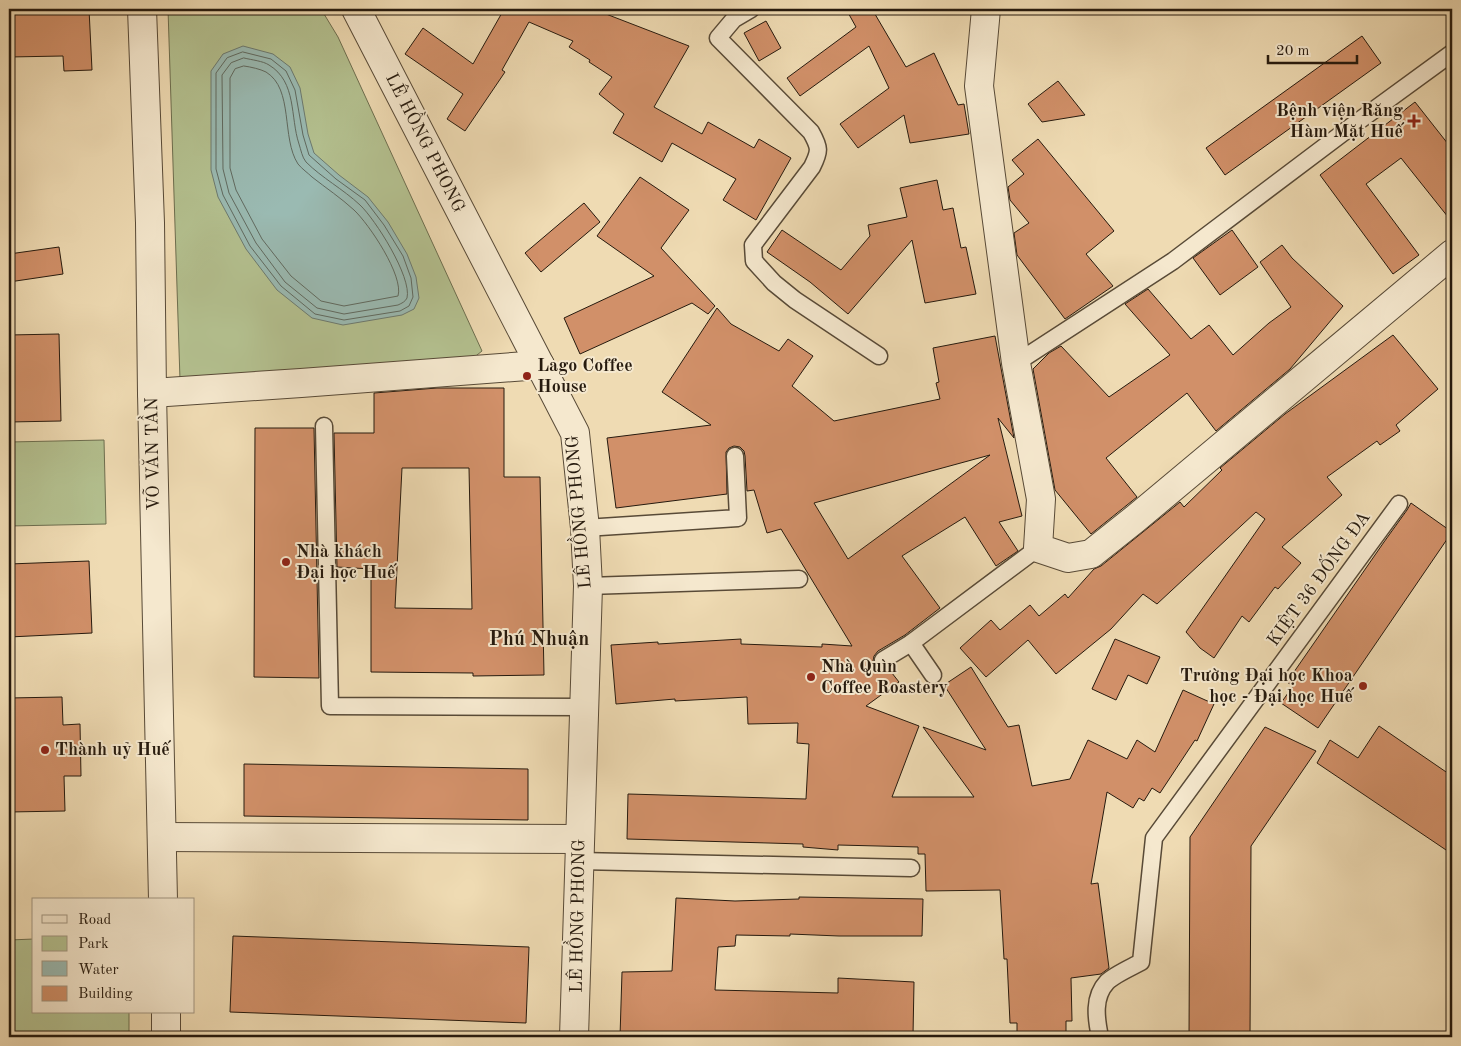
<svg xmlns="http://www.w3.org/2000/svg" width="1461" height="1046" viewBox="0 0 1461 1046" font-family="'Old Standard TT',serif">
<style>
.green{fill:#b4c190;stroke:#6d6e4f}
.water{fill:#9abab2;stroke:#6c7a70}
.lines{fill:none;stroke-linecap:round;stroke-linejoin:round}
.shore{stroke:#606a60;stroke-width:1}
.building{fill:#d19069;stroke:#261a0e;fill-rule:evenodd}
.service-casing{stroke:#584a37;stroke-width:19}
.minor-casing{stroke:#584a37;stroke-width:30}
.service{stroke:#f5e8ce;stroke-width:16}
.minor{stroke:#f5e8ce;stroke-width:28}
.poi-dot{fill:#8f2418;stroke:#f5e8ce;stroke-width:2}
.labels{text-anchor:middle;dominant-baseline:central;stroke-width:4;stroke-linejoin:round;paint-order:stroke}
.poi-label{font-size:18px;font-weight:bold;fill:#261a0e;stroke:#f5e8ce;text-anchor:start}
.street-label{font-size:18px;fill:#261a0e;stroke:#f5e8ce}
.quarter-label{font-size:20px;font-weight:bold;fill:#261a0e;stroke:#f5e8ce}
</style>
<rect width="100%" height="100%" fill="#efdbb3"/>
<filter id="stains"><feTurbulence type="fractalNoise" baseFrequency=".004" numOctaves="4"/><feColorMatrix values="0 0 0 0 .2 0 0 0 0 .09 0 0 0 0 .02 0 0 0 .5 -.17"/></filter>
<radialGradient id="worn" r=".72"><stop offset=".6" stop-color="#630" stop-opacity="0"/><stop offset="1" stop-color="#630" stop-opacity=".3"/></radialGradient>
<g class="green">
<polygon points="168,9 321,9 338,37 482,351 472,359 180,380"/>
<polygon points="104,440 106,524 9,526 9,442"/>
<polygon points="34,939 34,1012 129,1012 129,1037 9,1037 9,940"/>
</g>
<polygon class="water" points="243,46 273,54 290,67 300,88 308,134 314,153 339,175 368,197 388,222 407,254 416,277 419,298 414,309 402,315 343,325 312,318 277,290 246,249 218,197 211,170 211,71 223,54"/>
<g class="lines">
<g class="shore">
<polygon points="243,52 271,59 286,71 295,90 303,135 309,155 336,179 365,200 384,225 403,256 411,278 413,297 409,306 400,311 344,320 315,314 281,286 250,246 223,195 216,169 216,73 227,58"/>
<path d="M 244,58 C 252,60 263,61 269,65 C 297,82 290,117 299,144 C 301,150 302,157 306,162 C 322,178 343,189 360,205 C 375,219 412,277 407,298 C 405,302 402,303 398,305 L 344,314 L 317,308 L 285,282 L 256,243 L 229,193 L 223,169 L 222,75 L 231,63 Z"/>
<path d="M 244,66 C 251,67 260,69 266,72 C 294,89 281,138 298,164 C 302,169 308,173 312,177 C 326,188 341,198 354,210 C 369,224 404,276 398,296 L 344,306 L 321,301 L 291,276 L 262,239 L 236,190 L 230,168 L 230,78 L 235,69 Z"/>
</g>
</g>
<g class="building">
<polygon points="9,9 89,9 92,70 64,71 63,56 9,57"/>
<polygon points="499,9 593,9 689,46 654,107 702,134 708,122 754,148 759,139 791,158 756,220 723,200 736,179 672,143 662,162 613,133 624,114 599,94 612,77 589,62 590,60 569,47 573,41 529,22 502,70 505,72 465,131 447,119 463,94 405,54 423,28 473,64 503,11"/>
<polygon points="846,9 872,9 906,67 934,53 958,105 964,104 969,134 910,143 904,115 858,148 840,124 889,88 869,46 800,96 787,78 856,27"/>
<polygon points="766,21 781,48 759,61 744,33"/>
<polygon points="1362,36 1381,63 1225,175 1206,148"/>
<polygon points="1058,81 1085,115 1042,122 1028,104"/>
<polygon points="1415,102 1452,149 1452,222 1401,158 1366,184 1419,255 1393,274 1320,175"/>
<polygon points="1038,139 1114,231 1086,254 1113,286 1065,319 1017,255 1014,233 1029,223 1010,200 1008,187 1024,174 1012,160"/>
<polygon points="640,177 689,210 661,248 715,306 708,314 692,303 580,354 564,318 654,276 597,236"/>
<polygon points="937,180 943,210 953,208 961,248 966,247 976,294 925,303 912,240 848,314 810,282 767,252 782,230 841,270 870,236 868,225 907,217 900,188"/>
<polygon points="584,203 600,222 541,272 525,253"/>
<polygon points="1232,230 1258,267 1220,295 1193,258"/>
<polygon points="1282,245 1292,258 1343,306 1290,369 1216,431 1187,393 1106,458 1137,497 1091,534 1055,490 1033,369 1049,353 1061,346 1109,397 1170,355 1125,304 1148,289 1191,339 1209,325 1233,355 1269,323 1291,307 1260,262"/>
<polygon points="59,247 63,274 9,282 9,254"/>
<path d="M 717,308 L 731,324 L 779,351 L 788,339 L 813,356 L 792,386 L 834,421 L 940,399 L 936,383 L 939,382 L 933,348 L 995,336 L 1014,438 L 998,418 L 1022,516 L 999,522 L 1018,551 L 996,566 L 965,517 L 902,556 L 940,608 L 905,635 L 878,651 L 874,656 L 873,661 L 875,666 L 879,669 L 883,670 L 888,668 L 899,682 L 866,706 L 919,726 L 892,797 L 974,797 L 923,727 L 986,750 L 944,685 L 971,667 L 1008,727 L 1019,725 L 1032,786 L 1070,779 L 1088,740 L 1127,759 L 1137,740 L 1155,752 L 1183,690 L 1214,704 L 1197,741 L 1195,740 L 1160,793 L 1152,788 L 1144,801 L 1139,798 L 1133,808 L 1107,792 L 1091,884 L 1098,883 L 1109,968 L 1101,974 L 1071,978 L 1072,1021 L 1066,1021 L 1066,1037 L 1017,1037 L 1017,1023 L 1010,1023 L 1007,959 L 1004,959 L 1000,890 L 926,891 L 925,854 L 918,854 L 918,847 L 838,845 L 838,850 L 803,847 L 803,844 L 627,839 L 628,794 L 806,799 L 809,744 L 797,743 L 798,723 L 748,724 L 747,697 L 675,701 L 675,699 L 616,704 L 611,645 L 658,642 L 658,644 L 741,639 L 741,644 L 822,647 L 822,644 L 852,646 L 781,529 L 767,533 L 754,490 L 747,491 L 745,456 L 744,451 L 740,447 L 734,446 L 729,448 L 726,452 L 727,494 L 616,508 L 607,438 L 711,425 L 662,392 ZM 990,455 L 848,559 L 814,503 Z"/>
<polygon points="59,334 61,421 9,422 9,335"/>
<polygon points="1393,335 1438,389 1396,425 1400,431 1380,445 1377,441 1327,477 1342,495 1282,547 1301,563 1278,589 1275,587 1249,622 1242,616 1214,658 1200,648 1186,632 1265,519 1256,512 1157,604 1143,594 1111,629 1056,674 1028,640 986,677 960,648 991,620 1000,630 1030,605 1039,616 1065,594 1068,598 1094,569 1101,566 1180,502 1184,507 1222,470 1220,468 1285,414"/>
<path d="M 437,388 L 504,388 L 504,477 L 540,477 L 544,675 L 473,676 L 473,673 L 371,672 L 371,569 L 337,567 L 334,433 L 374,433 L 374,393 ZM 402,468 L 469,468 L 472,609 L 395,608 Z"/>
<polygon points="255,428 314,428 319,678 254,677"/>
<polygon points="1411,503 1452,532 1318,728 1281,703 1293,686 1287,682 1384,542 1407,510"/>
<polygon points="89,561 92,633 9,637 9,564"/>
<polygon points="1115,639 1160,657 1147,684 1128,675 1116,700 1092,689"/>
<polygon points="62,697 63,725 80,724 81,776 64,776 65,811 9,812 9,698"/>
<polygon points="1379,726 1452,776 1452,854 1317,763 1330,740 1358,758"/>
<polygon points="1265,727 1316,751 1251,846 1250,1037 1189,1037 1190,837"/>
<polygon points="244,764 528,769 528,820 244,816"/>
<polygon points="799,897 923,899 922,936 839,936 790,934 790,936 736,935 735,946 718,947 715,990 838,993 838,978 914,982 913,1036 887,1036 887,1037 620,1037 622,972 672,971 676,898 735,901 799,899"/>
<polygon points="233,936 529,947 526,1023 230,1012"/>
</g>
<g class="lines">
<g class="service-casing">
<g id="service">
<path d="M 751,9 L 734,19 L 718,38 L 811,132 C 820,148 820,151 812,167 L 753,245 L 754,261 L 774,283 L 795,300 L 879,356"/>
<polyline points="1016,363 1173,261 1356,123 1452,53"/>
<polyline points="324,426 330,706 584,707"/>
<polyline points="585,528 738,518 735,456"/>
<polyline points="588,586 799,579"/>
<polyline points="911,643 933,675"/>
<polyline points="883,660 911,643 1038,548"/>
<polyline points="579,861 911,868"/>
<path d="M 1100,1037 C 1096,1018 1093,997 1107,982 C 1114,975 1132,967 1141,962 L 1154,838 L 1399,504"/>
</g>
</g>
<g class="minor-casing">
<g id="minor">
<polyline points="142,9 150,223 152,393 163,900"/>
<polyline points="356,9 575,433 585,528 588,586 574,1037"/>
<polyline points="986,9 979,86 1016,363 1041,499 1038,548 1068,558 1091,554 1135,519 1452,254"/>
<polyline points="152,393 301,383 540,365"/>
<polyline points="162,837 580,839"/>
<polyline points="166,1012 166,1037"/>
</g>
</g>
<use href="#service" class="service"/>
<use href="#minor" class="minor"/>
</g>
<g class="poi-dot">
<path d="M1411.5 113.5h5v5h5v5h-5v5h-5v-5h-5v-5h5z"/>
<circle cx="527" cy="376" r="5"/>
<circle cx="286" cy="562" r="5"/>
<circle cx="811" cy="677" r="5"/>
<circle cx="1363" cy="686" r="5"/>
<circle cx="45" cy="750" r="5"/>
</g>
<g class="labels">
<g class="poi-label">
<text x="1403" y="111" text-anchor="end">Bệnh viện Răng<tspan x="1403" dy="21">Hàm Mặt Huế</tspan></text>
<text x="537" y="366">Lago Coffee<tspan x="537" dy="21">House</tspan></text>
<text x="296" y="552">Nhà khách<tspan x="296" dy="21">Đại học Huế</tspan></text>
<text x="821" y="667">Nhà Quìn<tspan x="821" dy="21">Coffee Roastery</tspan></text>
<text x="1353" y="676" text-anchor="end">Trường Đại học Khoa<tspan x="1353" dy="21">học - Đại học Huế</tspan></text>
<text x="55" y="750">Thành uỷ Huế</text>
</g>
<g class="street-label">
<text transform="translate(425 143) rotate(63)">LÊ HỒNG PHONG</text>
<text transform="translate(153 454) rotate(-91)">VÕ VĂN TẦN</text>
<text transform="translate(579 512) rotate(-95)">LÊ HỒNG PHONG</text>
<text transform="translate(1319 579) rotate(-54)">KIỆT 36 ĐỐNG ĐA</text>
<text transform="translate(578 916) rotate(-89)">LÊ HỒNG PHONG</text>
</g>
<g class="quarter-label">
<text x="539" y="640">Phú Nhuận</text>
</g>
</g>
<rect width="1461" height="1046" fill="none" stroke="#efdbb3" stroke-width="30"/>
<rect x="10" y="10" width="1441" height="1026" fill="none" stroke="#261a0e" stroke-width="2.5"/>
<rect x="15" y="15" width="1431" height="1016" fill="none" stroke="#261a0e"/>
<rect x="32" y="898" width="162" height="115" fill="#f5e8ce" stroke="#a29681"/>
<rect x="42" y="915" width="25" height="8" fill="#f5e8ce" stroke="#a29681"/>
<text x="78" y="924" font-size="15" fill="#261a0e">Road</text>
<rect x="42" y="936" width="25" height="15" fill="#b4c190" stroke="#a29681"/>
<text x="78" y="948" font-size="15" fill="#261a0e">Park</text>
<rect x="42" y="961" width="25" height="15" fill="#9abab2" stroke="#a29681"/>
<text x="78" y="974" font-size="15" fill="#261a0e">Water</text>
<rect x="42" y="986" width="25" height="15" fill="#d19069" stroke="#a29681"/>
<text x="78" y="998" font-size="15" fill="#261a0e">Building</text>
<path d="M1268 55v8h89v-8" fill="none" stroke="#261a0e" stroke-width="2.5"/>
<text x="1276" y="55" font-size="15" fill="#261a0e" stroke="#f5e8ce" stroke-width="4" paint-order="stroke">20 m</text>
<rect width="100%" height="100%" filter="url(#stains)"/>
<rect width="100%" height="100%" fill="url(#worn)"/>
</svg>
